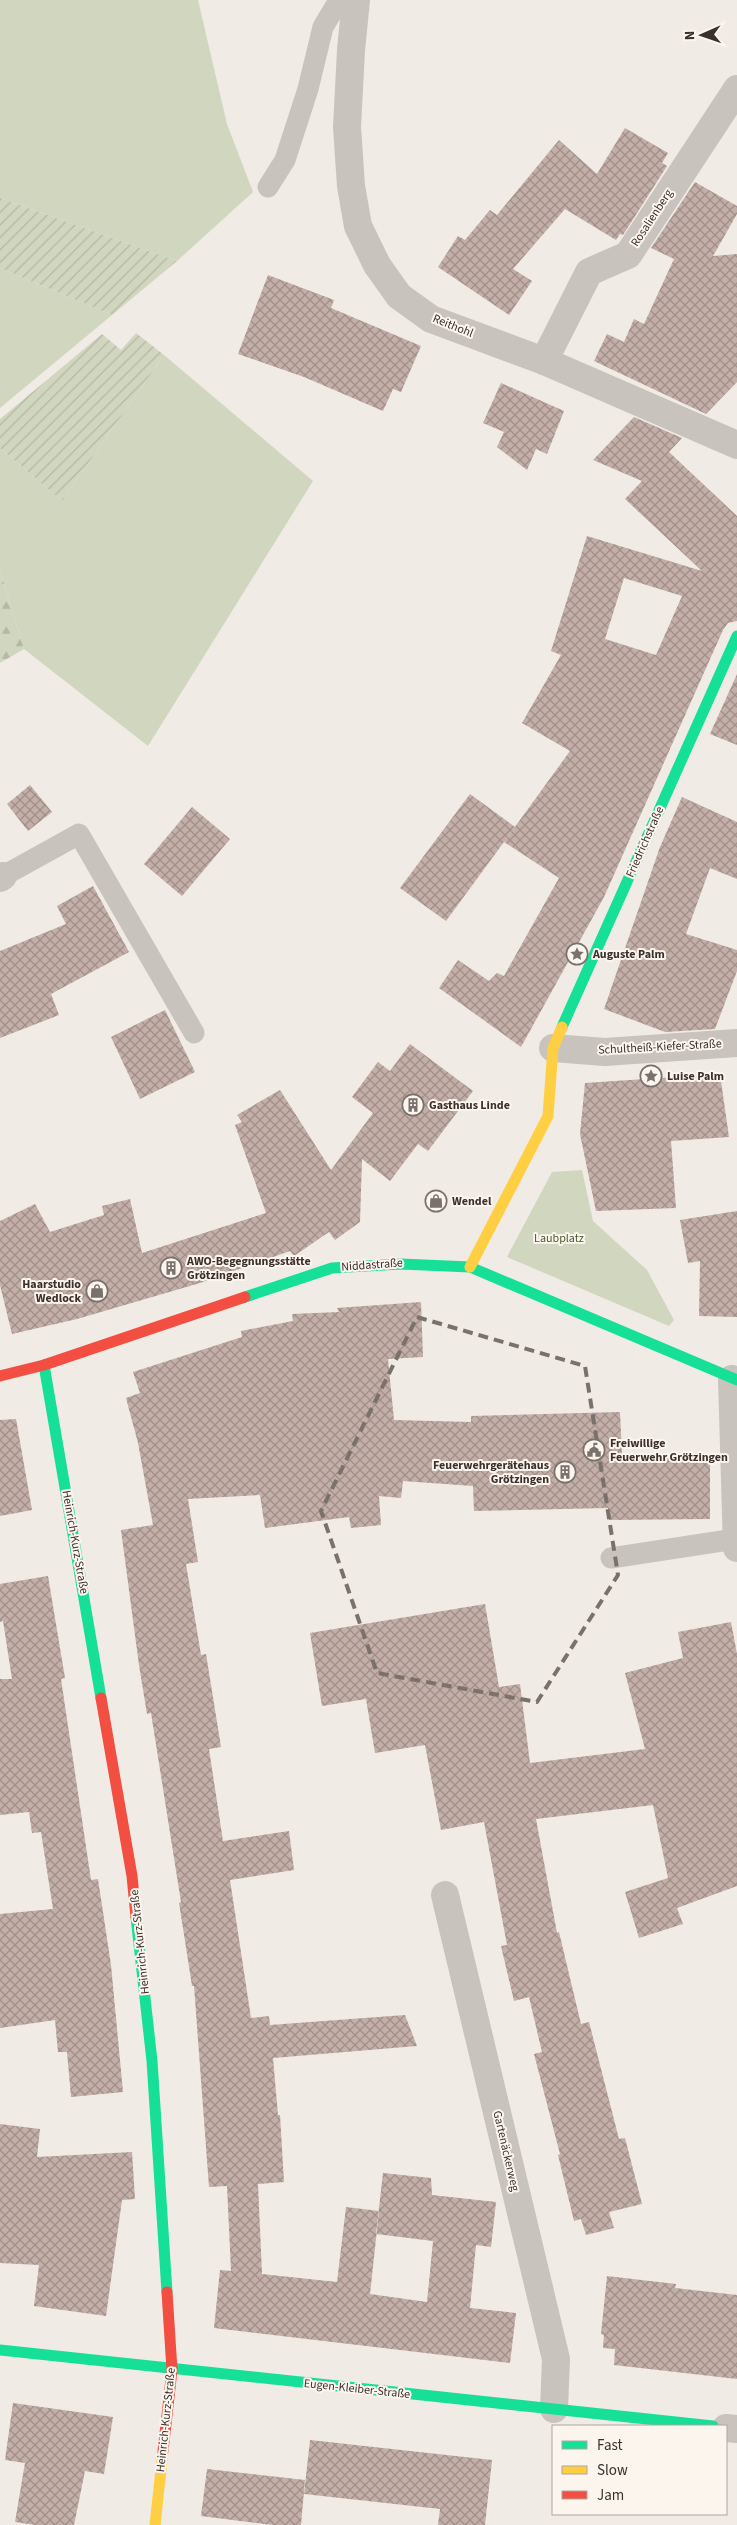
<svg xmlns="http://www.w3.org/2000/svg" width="737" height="2525" viewBox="0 0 737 2525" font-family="'Source Sans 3',sans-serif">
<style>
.green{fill:#d1d6bf}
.forest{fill:url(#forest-firs)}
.garden{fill:url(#garden-furrows)}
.building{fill:url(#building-cross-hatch);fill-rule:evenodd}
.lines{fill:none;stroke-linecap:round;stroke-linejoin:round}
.lane{stroke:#c9c3be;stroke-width:21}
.street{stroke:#c9c3be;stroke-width:28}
.fast{stroke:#16e098;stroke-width:11}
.slow{stroke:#ffcf43;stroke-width:11}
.jam{stroke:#f24e42;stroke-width:11}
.marked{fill:none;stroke:#7a716c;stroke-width:4;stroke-dasharray:10 6;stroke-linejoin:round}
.labels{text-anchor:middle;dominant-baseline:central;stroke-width:4;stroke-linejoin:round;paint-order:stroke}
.street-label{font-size:12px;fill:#3b302b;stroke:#fbf5ee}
.poi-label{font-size:12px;font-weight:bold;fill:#3b302b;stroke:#fbf5ee;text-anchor:start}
.park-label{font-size:12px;fill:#4a5a2e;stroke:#fbf5ee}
</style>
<defs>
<pattern id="forest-firs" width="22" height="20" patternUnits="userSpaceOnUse" patternTransform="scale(1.25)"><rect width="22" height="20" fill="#d1d6bf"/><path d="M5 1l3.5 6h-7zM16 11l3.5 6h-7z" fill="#b4b8a4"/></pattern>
<pattern id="garden-furrows" width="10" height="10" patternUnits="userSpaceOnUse" patternTransform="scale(1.25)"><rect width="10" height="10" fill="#d1d6bf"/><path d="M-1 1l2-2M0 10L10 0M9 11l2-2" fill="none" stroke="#b4b8a4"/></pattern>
<pattern id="building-cross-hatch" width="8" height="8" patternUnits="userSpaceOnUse" patternTransform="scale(1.25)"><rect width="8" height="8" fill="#c3afa7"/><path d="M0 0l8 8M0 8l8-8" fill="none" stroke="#a08f88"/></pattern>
</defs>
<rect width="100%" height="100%" fill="#f0ebe5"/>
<g class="green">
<polygon points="0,0 198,0 227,124 253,192 177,261 0,198"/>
<polygon points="0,268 112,315 0,408"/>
<polygon points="164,355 313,481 148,746 24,649 0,570 0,448 62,501"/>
<polygon points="582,1170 593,1221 647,1270 674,1320 669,1326 507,1257 552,1172"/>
</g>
<polygon class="forest" points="0,570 24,649 0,663"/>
<g class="garden">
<polygon points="0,198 177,261 112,315 0,268"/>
<polygon points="136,333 164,355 62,501 0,448 0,419 102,334 121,350"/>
</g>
<g class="building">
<polygon points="625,128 668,153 662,163 667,166 623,235 620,234 616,240 565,209 513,269 532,281 509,315 438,267 458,236 465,240 490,210 497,215 559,140 597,174"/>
<polygon points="695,182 737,206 737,214 713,256 737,254 737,382 706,414 594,361 607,334 624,342 634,319 644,324 674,259 651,248"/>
<polygon points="268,275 334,300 331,308 421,346 401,392 393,389 383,411 304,377 238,354"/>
<polygon points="501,383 564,411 547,454 536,449 527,470 497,447 504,432 483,423"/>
<path d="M 634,417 L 682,438 L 669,452 L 737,516 L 737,621 L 728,623 L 723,630 L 604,897 L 521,1047 L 439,988 L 458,960 L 489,981 L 497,973 L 504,976 L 559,878 L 504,842 L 570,751 L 522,723 L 561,655 L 551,651 L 587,536 L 702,571 L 625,499 L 642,481 L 593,460 ZM 624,578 L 682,596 L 656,655 L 605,639 Z"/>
<polygon points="737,674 737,745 710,734"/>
<polygon points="30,785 52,812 28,831 7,804"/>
<polygon points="470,794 515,827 446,921 400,888"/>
<polygon points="682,797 737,822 737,879 710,868 686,934 737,950 737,971 715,1029 665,1032 604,1009 660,847"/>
<polygon points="192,807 230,839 182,896 144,864"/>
<polygon points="93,886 129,952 51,994 59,1015 0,1038 0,951 66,924 57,906"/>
<polygon points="165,1010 195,1072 140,1099 111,1037"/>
<polygon points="410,1044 473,1091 428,1151 418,1144 390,1181 362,1159 360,1222 335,1240 329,1232 294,1256 290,1251 200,1283 77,1319 12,1334 0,1285 0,1221 35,1204 50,1232 104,1215 102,1206 130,1199 142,1253 266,1213 235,1125 242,1122 237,1115 280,1090 331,1170 373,1113 352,1097 378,1062 390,1071"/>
<polygon points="720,1074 729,1137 671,1141 676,1208 596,1211 580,1134 585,1083"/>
<polygon points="737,1211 737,1317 699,1316 700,1261 688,1263 680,1220"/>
<polygon points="421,1302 423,1357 388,1359 394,1420 471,1422 471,1416 620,1412 622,1456 710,1454 710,1519 609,1520 608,1508 474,1511 473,1486 403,1481 401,1498 379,1496 381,1525 351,1528 349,1517 265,1528 260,1495 188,1499 198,1562 186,1564 201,1655 206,1654 221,1747 209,1749 223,1841 289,1831 294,1870 230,1880 251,2018 269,2016 270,2025 405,2015 417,2046 273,2058 278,2115 280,2115 284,2182 258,2184 262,2274 337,2282 346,2207 379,2211 370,2294 427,2302 433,2241 376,2234 383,2173 431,2178 432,2195 496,2202 491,2247 476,2245 470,2308 516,2313 510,2363 214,2328 220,2270 231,2271 227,2186 209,2187 194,1986 192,1986 185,1941 179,1903 181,1902 151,1713 147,1714 139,1665 121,1530 153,1525 138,1443 126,1398 140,1393 133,1372 242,1337 241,1331 293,1321 292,1314 339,1312 337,1308"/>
<polygon points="16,1419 32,1510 0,1516 0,1420"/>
<polygon points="48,1576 65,1678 61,1679 91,1880 98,1879 111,1965 123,2092 71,2097 67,2052 58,2052 55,2020 0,2028 0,1914 53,1909 41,1832 32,1833 29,1812 0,1815 0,1679 12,1679 3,1621 0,1622 0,1584"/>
<polygon points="485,1604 499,1687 520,1684 530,1763 645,1749 625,1673 683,1658 678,1632 731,1622 737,1654 737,1886 677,1908 683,1924 639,1938 625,1892 668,1878 653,1805 536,1819 557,1933 559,1932 581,2024 589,2022 619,2139 625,2138 642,2204 609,2212 614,2228 586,2235 581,2219 574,2221 558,2155 560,2154 534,2054 542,2052 529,1997 514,2001 501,1946 507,1945 484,1822 441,1830 425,1745 375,1753 366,1699 322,1706 310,1633"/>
<polygon points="0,2124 40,2129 37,2157 132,2152 135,2199 122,2200 106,2316 34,2306 39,2265 0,2263"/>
<polygon points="607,2276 676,2284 675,2288 737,2295 737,2379 614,2365 615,2349 603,2348 604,2335 601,2334"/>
<polygon points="13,2403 113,2417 104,2474 85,2471 74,2525 35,2525 15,2522 25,2463 5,2460"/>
<polygon points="310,2440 492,2460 485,2525 438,2525 440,2509 304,2494"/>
<polygon points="207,2469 305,2480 301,2525 273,2525 201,2516"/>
</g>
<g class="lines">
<g class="lane">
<polyline points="268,187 285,160 308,89 323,27 335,7 356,2"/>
<polyline points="3,876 79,834 194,1033"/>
<polyline points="611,1558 735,1539"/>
</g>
<g class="street">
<polyline points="356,0 351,50 347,127 351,186 358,226 377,265 399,296 431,319 544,361 737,445"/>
<polyline points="544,361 589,272 628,255 737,89"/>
<polyline points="0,878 3,876"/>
<polyline points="553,1048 605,1052 737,1043"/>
<polyline points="732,1379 737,1548"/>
<polyline points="445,1895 556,2359 554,2409"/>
<polyline points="726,2428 737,2429"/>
</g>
<g class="fast">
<polyline points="562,1027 737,636"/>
<polyline points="245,1297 332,1268 401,1264 470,1267 737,1380"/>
<polyline points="44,1365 101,1698"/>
<polyline points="136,1917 152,2061 167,2292"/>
<polyline points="0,2350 713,2426"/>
</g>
<g class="slow">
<polyline points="470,1267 548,1116 553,1048 562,1027"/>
<polyline points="155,2525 163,2451"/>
</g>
<g class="jam">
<polyline points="0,1376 44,1365 245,1297"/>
<polyline points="101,1698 132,1876 136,1917"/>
<polyline points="163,2451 172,2370 167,2292"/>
</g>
</g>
<path class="marked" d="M 417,1317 L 585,1366 L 618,1575 L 537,1702 L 377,1673 L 321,1511 Z"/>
<defs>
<g id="sight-ring" transform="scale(1.125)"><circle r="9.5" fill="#fbf5ee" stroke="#7a716c" stroke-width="1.5"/><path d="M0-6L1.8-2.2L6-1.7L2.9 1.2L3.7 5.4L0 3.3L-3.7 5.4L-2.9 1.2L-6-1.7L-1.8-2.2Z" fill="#7a716c"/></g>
<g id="building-ring" transform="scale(1.125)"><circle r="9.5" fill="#fbf5ee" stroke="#7a716c" stroke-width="1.5"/><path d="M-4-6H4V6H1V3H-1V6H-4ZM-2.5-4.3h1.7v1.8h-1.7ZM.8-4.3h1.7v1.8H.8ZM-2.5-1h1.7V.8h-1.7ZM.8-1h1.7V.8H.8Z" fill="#7a716c"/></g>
<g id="shop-ring" transform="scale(1.125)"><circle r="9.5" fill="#fbf5ee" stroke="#7a716c" stroke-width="1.5"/><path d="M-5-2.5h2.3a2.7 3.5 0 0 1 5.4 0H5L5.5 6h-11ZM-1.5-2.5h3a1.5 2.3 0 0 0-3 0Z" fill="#7a716c"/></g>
<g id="civic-ring" transform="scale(1.125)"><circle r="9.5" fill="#fbf5ee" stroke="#7a716c" stroke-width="1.5"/><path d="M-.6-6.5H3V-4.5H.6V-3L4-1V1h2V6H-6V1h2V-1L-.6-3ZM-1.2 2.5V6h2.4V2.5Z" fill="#7a716c"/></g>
</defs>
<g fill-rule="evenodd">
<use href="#sight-ring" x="577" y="954"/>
<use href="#sight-ring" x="651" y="1076"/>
<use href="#building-ring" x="413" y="1105"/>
<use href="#shop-ring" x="436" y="1201"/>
<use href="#building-ring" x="171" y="1268"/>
<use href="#shop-ring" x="97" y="1291"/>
<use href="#civic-ring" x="594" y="1450"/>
<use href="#building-ring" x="565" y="1472"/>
</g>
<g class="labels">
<g class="street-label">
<text transform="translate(652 218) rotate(-57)">Rosalienberg</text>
<text transform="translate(453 326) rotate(22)">Reithohl</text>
<text transform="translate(645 842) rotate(-66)">Friedrichstraße</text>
<text transform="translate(660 1047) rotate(-3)">Schultheiß-Kiefer-Straße</text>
<text transform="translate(372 1265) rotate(-4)">Niddastraße</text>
<text transform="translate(75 1542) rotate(80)">Heinrich-Kurz-Straße</text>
<text transform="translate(140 1942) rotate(-96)">Heinrich-Kurz-Straße</text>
<text transform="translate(506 2151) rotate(77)">Gartenäckerweg</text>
<text transform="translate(357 2389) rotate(6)">Eugen-Kleiber-Straße</text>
<text transform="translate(166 2420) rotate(-84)">Heinrich-Kurz-Straße</text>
</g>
<g class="poi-label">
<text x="593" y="954">Auguste Palm</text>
<text x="667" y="1076">Luise Palm</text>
<text x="429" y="1105">Gasthaus Linde</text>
<text x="452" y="1201">Wendel</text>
<text x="187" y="1261">AWO-Begegnungsstätte<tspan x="187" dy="14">Grötzingen</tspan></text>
<text x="81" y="1284" text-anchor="end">Haarstudio<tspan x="81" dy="14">Wedlock</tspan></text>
<text x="610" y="1443">Freiwillige<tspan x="610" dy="14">Feuerwehr Grötzingen</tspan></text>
<text x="549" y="1465" text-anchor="end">Feuerwehrgerätehaus<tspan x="549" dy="14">Grötzingen</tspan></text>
</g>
<g class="park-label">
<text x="559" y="1238">Laubplatz</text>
</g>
</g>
<rect x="552" y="2425" width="175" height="90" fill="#fbf5ee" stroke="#aea6a0"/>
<rect x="562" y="2441" width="25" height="8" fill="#16e098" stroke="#aea6a0"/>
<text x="597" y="2450" font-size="15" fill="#3b302b">Fast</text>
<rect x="562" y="2466" width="25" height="8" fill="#ffcf43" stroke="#aea6a0"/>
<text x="597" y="2475" font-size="15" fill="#3b302b">Slow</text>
<rect x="562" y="2491" width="25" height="8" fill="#f24e42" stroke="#aea6a0"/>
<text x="597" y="2500" font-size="15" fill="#3b302b">Jam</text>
<g transform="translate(702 35) rotate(268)" stroke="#fbf5ee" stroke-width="4" paint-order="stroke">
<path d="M0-4L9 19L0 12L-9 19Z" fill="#3b302b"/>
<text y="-8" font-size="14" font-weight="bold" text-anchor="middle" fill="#3b302b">N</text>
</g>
</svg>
